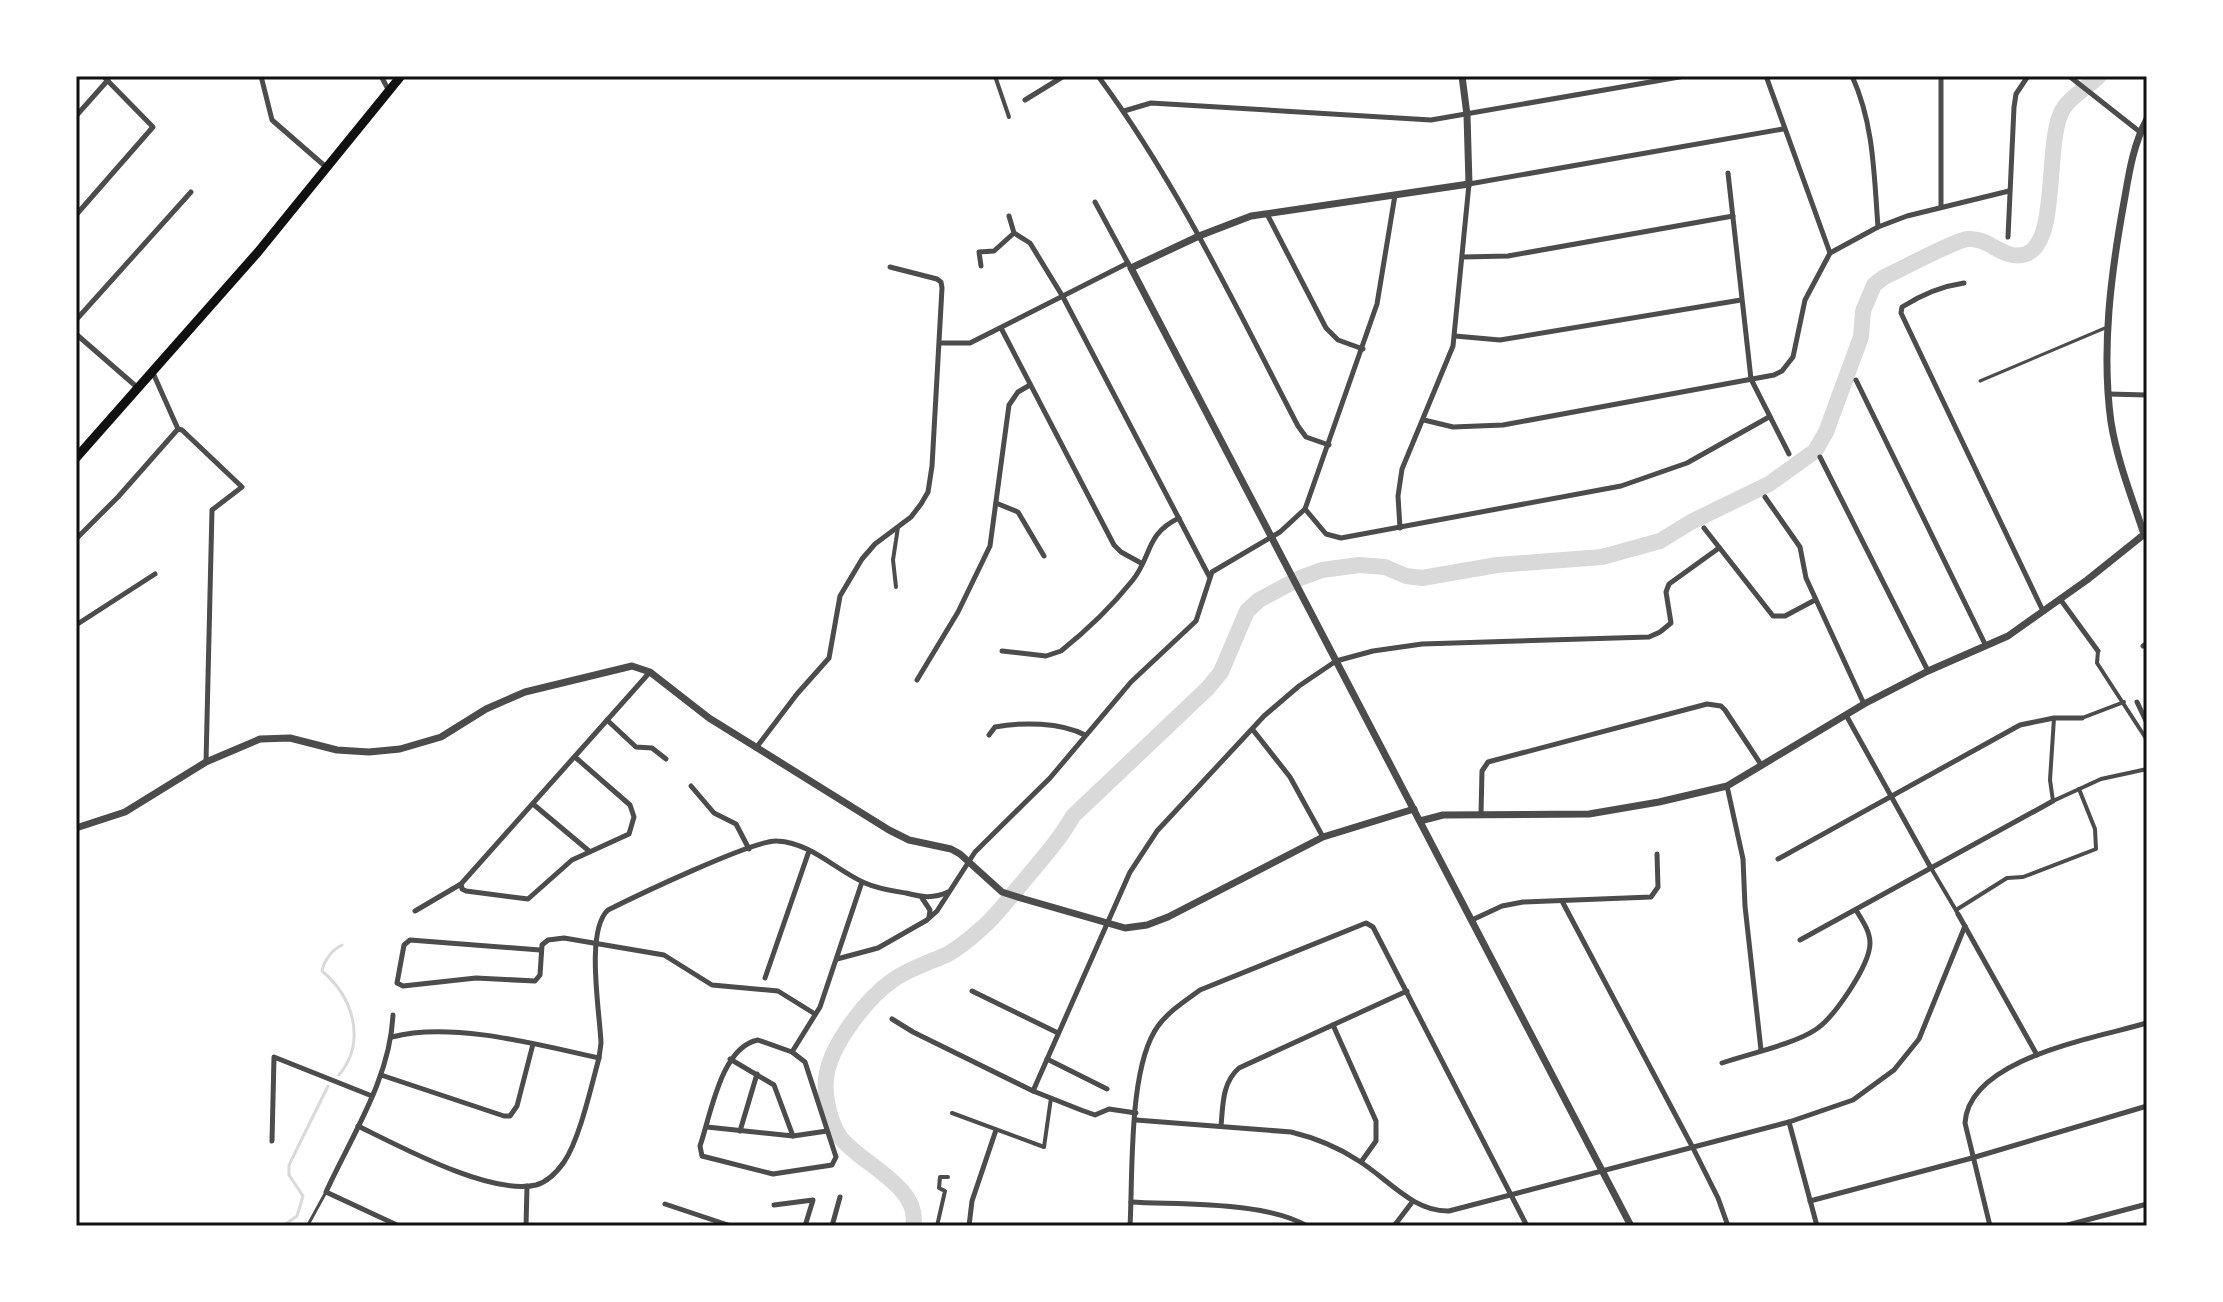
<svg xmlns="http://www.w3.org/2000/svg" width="2223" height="1302" viewBox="0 0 2223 1302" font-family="'Public Sans',sans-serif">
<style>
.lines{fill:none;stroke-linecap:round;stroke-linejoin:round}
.stream{stroke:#d9d9d9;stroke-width:3}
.river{stroke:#d9d9d9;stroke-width:16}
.service{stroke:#4c4c4c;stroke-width:3}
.pedestrian{stroke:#4c4c4c;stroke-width:4}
.minor{stroke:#4c4c4c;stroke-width:5}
.tertiary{stroke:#4c4c4c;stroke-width:7}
.primary{stroke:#111;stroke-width:9}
.neatline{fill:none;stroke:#111;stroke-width:3}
</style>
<rect width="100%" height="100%" fill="#fff"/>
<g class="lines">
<g class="stream">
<path d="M 339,1075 C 367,1041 353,997 322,971 C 324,960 333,949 342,945"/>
<polyline points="283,1226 297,1216 303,1196 289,1175 289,1165 328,1086"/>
</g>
<path class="river" d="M 913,1226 C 922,1187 859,1163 840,1137 C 830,1122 824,1096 826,1079 C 829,1046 867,998 893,980 C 910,968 929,963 948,954 C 960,947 971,938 982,928 C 997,915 1009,898 1022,883 C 1040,861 1059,841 1073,816 L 1208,688 L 1221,672 L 1247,611 L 1259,600 L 1300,578 L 1322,570 L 1359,565 L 1385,567 L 1406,576 L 1422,578 L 1497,565 L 1602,557 L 1660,541 L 1691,522 L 1769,484 L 1815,451 L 1826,432 L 1861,337 L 1863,311 L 1874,285 L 1884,277 C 1900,270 1955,240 1968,239 C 1989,237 2005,262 2026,254 C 2060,242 2044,141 2063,109 C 2071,96 2088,87 2099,76"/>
<g class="service">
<polyline points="1980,381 2105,328"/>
<polyline points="309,1223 326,1192"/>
</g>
<g class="pedestrian">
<polyline points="995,76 1009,117"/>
<polyline points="896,587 893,560 898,527"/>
<polyline points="2098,651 2097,663 2147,740"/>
<polyline points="2054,718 2050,780 2053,801 2101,779 2147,769"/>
<polyline points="2082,718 2124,702"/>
<polyline points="1931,868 1957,912"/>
<polyline points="1956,910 2007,878 2023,877 2096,849 2095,829 2079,789"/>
<polyline points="952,1113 1044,1147 1051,1098"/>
<polyline points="937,1226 945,1191 939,1188 940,1177 948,1177"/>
</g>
<g class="minor">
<polyline points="261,76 272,120 326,167"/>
<polyline points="381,76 389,91"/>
<path d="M 1098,76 C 1178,184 1236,307 1298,426 L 1306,437 L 1329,445"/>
<polyline points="1766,76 1830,253"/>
<path d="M 1852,76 C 1874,124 1874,175 1878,227"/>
<polyline points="2069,76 2140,132"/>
<polyline points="1025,100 1064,76"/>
<polyline points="1124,111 1151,103 1431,120 1685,76"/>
<polyline points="76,116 108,80"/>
<polyline points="1728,173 1751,379 1789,454"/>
<polyline points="1095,202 1129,265"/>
<polyline points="1941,206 1941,76"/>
<polyline points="1267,214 1326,328 1338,340 1363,349"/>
<polyline points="76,215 153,127 103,76"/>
<polyline points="1014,233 1030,243 1063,297 1209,576"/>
<polyline points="2008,237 2014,107 2016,94 2028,76"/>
<polyline points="1463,257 1508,256 1733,216"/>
<polyline points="981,266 979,252 994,251 1014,233 1009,216"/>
<path d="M 1964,283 C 1943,286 1921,295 1902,307 L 1901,313 L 2043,611"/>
<polyline points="76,320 191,192"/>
<polyline points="1001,328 1114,545 1121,552 1141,563"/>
<polyline points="76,334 138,388"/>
<polyline points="1455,336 1500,340 1741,300"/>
<polyline points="940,343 970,343 1128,263"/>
<polyline points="153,373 178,429 182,430 242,487 212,510 206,762"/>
<polyline points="1856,380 1986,646"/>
<polyline points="2108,394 2147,395"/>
<polyline points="1424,420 1453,427 1503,425 1774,375 1782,371 1793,357 1805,300 1830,253 1878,227 1907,216 2009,191"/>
<polyline points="1820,457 1928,671"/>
<polyline points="1765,497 1800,547 1806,578 1864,704"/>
<polyline points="996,503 1018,512 1044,556"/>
<polyline points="1305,509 1326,534 1341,538 1621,486 1687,463 1769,417"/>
<polyline points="1400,528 1398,496 1402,469 1453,346 1469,184 1783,129"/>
<polyline points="1704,528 1773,616 1785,616 1815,600"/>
<polyline points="76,539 118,497 178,429"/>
<polyline points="2060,599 2098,651"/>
<polyline points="76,625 155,574"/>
<polyline points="2143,646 2147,643"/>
<path d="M 1002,651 L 1046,656 L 1061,651 C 1086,631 1112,606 1132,581 C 1152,557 1145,534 1179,518"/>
<polyline points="917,680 958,612 990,546 1009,405 1018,392 1030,385"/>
<polyline points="2137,702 2147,723"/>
<polyline points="1846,715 1931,868"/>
<polyline points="607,720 636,747 652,748 666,759"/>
<polyline points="1253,730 1290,777 1323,837"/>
<path d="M 989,735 L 995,727 C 1022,722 1060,722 1085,735"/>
<polyline points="756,748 797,694 829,658 840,596 862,559 875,544 911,517 921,504 928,492 932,466 942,288 941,282 937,279 890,267"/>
<polyline points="691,786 714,813 736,824 749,849"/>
<polyline points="1727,786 1743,859 1745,906 1761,1050"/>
<polyline points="533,804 589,851"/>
<polyline points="1481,814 1482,771 1488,762 1707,704 1721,706 1725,710 1762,766"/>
<polyline points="1778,859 2020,725 2054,718 2082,718"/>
<polyline points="461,884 462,889 466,891 528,899 572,860 629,834 634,817 630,805 575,757"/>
<polyline points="922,898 930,910 929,917"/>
<polyline points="1562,901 1693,1148 1718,1198 1728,1226"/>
<polyline points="415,911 461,884 650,672"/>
<polyline points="1958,914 2037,1055"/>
<polyline points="1472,920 1502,906 1523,902 1651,897 1658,887 1657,854"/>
<polyline points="1800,940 2053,801"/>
<polyline points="540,950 410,940 404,945 397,983 403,986 476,978 535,981 540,975 542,945 548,940 564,938 664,955 712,985 778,991 815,1014"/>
<polyline points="837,959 878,948 927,920 937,911 975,852 1050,778 1131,682 1196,621 1212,572 1280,532 1305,509 1377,304 1395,195"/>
<polyline points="765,978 809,851"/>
<polyline points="972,991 1058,1033"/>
<path d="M 393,1015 C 390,1079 352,1135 326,1192 L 399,1226"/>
<polyline points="892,1019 913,1032 1033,1091 1081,1110 1095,1115 1109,1109 1136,1113"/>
<polyline points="1333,1025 1376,1121 1376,1141 1361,1162"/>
<path d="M 392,1037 C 451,1021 540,1045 599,1058"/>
<path d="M 758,1040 L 792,1052 L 805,1062 L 836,1157 L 832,1165 L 773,1174 L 702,1156 L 700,1146 C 711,1114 721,1047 758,1040 Z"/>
<polyline points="792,1052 820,1007 862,882"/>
<polyline points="730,1059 774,1085 793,1136 827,1131"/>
<polyline points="1047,1059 1107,1089"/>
<path d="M 1722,1063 C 1748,1054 1794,1044 1815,1030 C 1834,1018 1870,965 1870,943 C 1870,931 1862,920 1856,910"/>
<polyline points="381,1075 504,1116 510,1116 517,1106 533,1044"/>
<polyline points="1033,1091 1130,872 1157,831 1264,716 1299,686 1336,661 1373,651 1422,644 1649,637 1660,632 1671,623 1666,592 1669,584 1719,548"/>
<path d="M 1136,1120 L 1291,1132 C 1316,1138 1338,1147 1359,1161 C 1388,1179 1413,1212 1449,1211 L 1789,1122 L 1853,1100 L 1894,1070 L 1919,1039 L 1965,926"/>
<polyline points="1789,1122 1817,1226"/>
<path d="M 358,1126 C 399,1146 491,1196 536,1185 C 547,1182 557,1172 564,1162 C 580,1138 591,1087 599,1058 L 601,1043 C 600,1013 585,931 608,910 C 634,897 755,839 777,841 C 812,843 835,870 865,883 C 878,889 893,891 906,893 C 921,897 933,899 948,892"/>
<path d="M 1221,1126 C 1223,1105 1222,1083 1239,1068 L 1407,991"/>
<polyline points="707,1127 793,1136"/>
<polyline points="740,1131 757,1074"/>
<polyline points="272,1141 274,1057 372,1096"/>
<polyline points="1810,1201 1972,1158 2147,1106"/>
<path d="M 1131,1202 C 1181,1205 1264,1201 1307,1226"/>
<polyline points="665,1204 731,1226"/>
<polyline points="774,1205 813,1200 805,1226"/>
<polyline points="526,1226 527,1186"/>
<polyline points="832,1226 840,1197"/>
<polyline points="969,1226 972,1201 996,1130"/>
<path d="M 1130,1226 C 1133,1174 1128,1067 1158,1026 C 1169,1011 1185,1001 1200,990 L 1366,923 L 1373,927 L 1527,1226"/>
<polyline points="1394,1226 1413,1201"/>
<path d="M 1990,1226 L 1965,1123 C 1969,1058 2096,1038 2147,1023"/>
<polyline points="2064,1226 2147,1204"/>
</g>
<g class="tertiary">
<polyline points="1462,76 1467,115 1469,184 1251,216 1199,236 1131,268 1631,1226"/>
<path d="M 2144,534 C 2132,498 2117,460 2111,422 C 2101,350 2111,273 2124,202 C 2129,173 2133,145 2147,119"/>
<polyline points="1420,821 1443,815 1589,814 1659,802 1727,786 1864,704 1928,671 2008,636 2087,580 2147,532"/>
<polyline points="76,828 125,812 206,762 260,739 290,738 337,750 369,752 400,749 441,737 486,709 525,692 632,666 650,672 709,718 889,830 909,840 951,849 960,854 1002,892 1024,899 1125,928 1147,925 1168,917 1323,837 1414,809"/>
</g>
<polyline class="primary" points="76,458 258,252 401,76"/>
</g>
<rect width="2223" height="1302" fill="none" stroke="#ffffff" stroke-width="156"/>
<rect x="78" y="78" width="2067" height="1146" class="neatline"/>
</svg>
